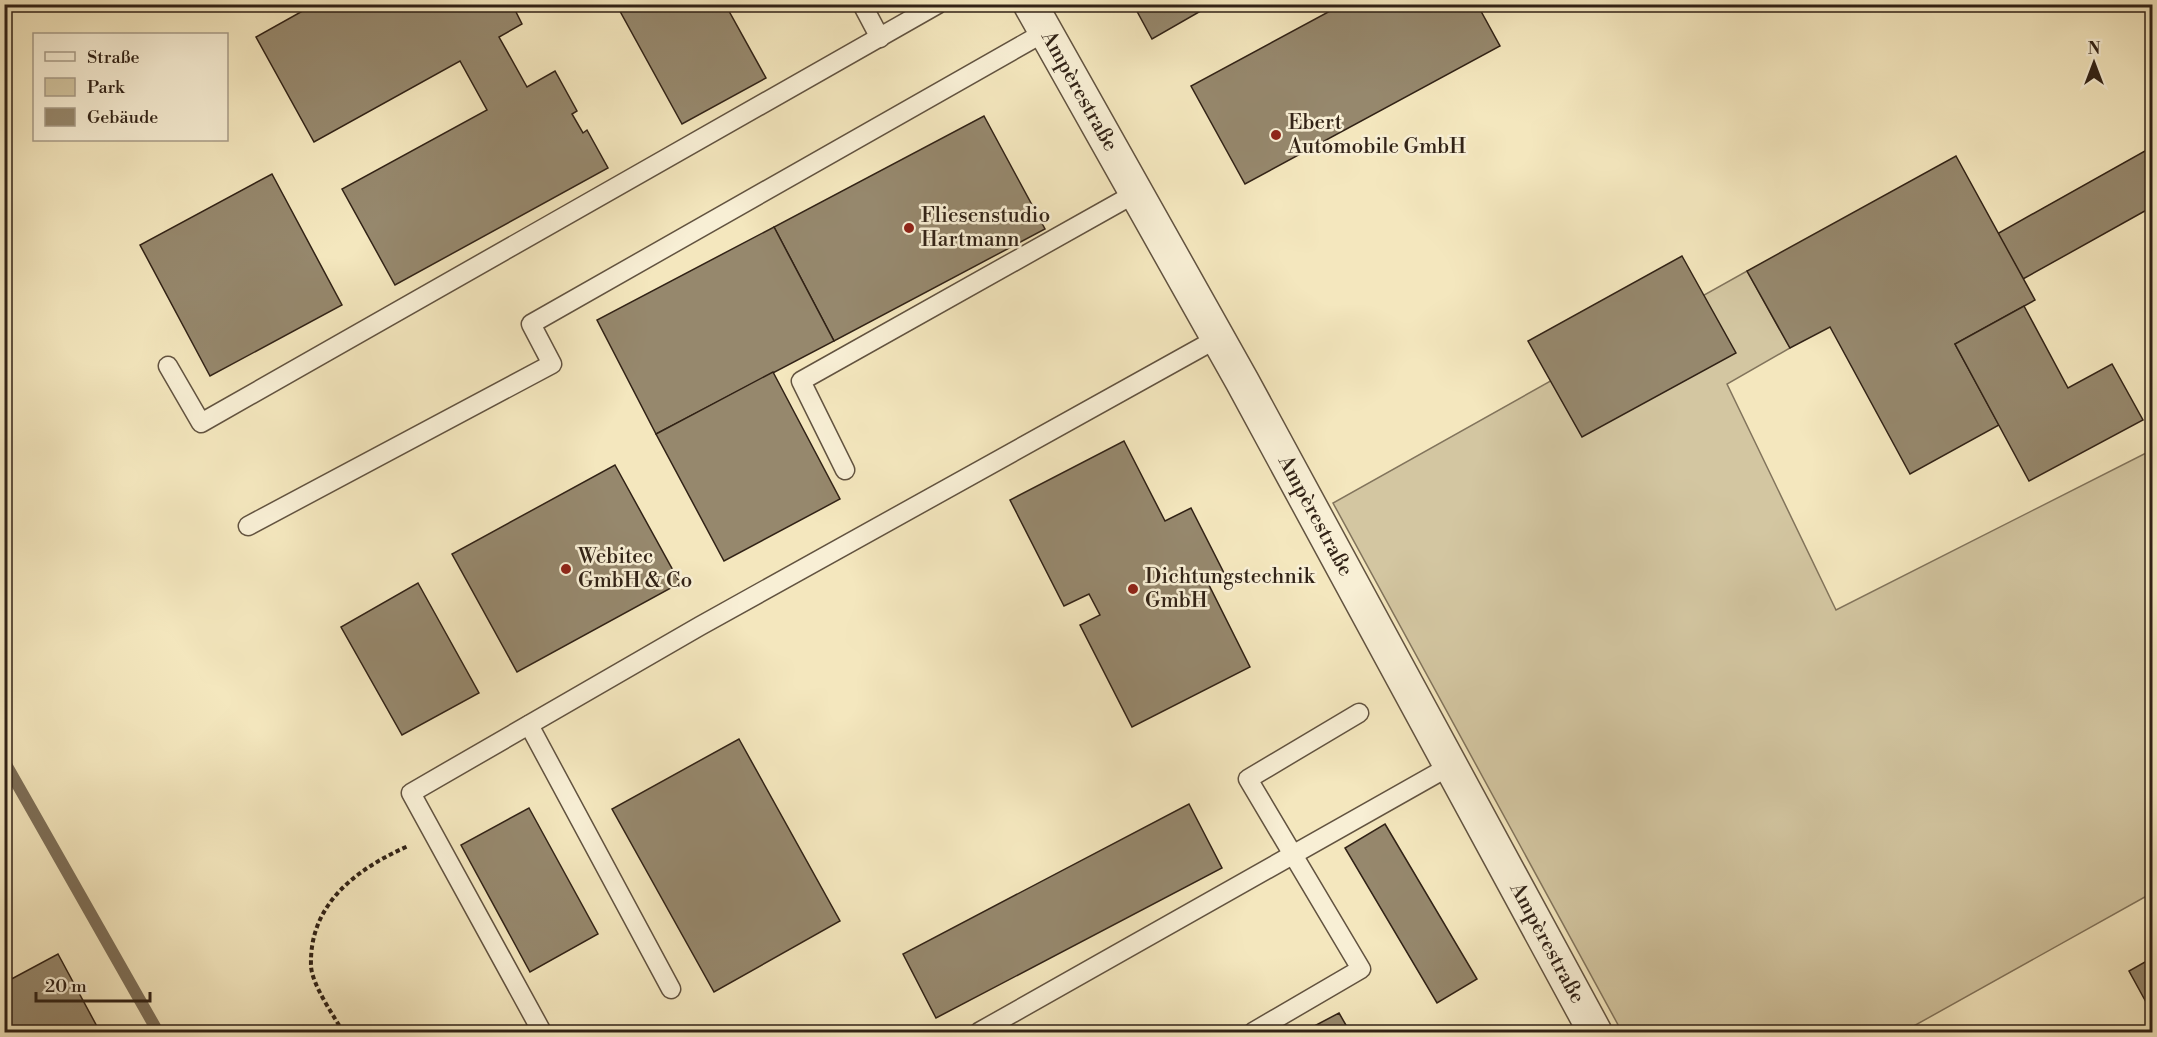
<svg xmlns="http://www.w3.org/2000/svg" width="2157" height="1037" viewBox="0 0 2157 1037" font-family="'Libre Bodoni',serif">
<style>
.green{fill:#d3c6a1;stroke:#82745c;stroke-width:1.5}
.lines{fill:none;stroke-linecap:round;stroke-linejoin:round}
.stream{stroke:#7e7059;stroke-width:12}
.building{fill:#96886d;stroke:#312216;stroke-width:1.5}
.lane-casing{stroke:#625340;stroke-width:21}
.street-casing{stroke:#625340;stroke-width:36}
.path{stroke:#312216;stroke-width:4;stroke-dasharray:4.5 3;stroke-linecap:butt}
.lane{stroke:#f8efd5;stroke-width:18}
.street{stroke:#f8efd5;stroke-width:33}
.poi-dot{fill:#8f2418;stroke:#f8efd5;stroke-width:2}
.labels{text-anchor:middle;dominant-baseline:central;stroke-width:5;stroke-linejoin:round;paint-order:stroke}
.street-label{font-size:21px;fill:#312216;stroke:#f8efd5}
.poi-label{font-size:21px;fill:#312216;stroke:#f8efd5;text-anchor:start}
</style>
<rect width="100%" height="100%" fill="#f4e7be"/>
<filter id="stains"><feTurbulence type="fractalNoise" baseFrequency=".00333" numOctaves="4"/><feColorMatrix values="0 0 0 0 .2 0 0 0 0 .09 0 0 0 0 .02 0 0 0 .5 -.17"/></filter>
<radialGradient id="worn" r=".72"><stop offset=".6" stop-color="#630" stop-opacity="0"/><stop offset="1" stop-color="#630" stop-opacity=".3"/></radialGradient>
<polygon class="green" points="1747,271 1790,348 1727,384 1836,610 2152,450 2152,893 1903,1032 1622,1032 1333,503"/>
<g class="lines">
<polyline class="stream" points="4,761 158,1032"/>
</g>
<g class="building">
<polygon points="315,4 512,4 522,24 499,37 527,87 555,71 577,111 572,114 583,133 587,130 608,168 395,285 342,189 487,110 460,61 314,142 256,37"/>
<polygon points="616,4 725,4 766,78 682,124"/>
<polygon points="1133,4 1213,4 1152,39"/>
<polygon points="1343,4 1477,4 1500,46 1245,184 1191,86"/>
<polygon points="984,116 1045,229 834,341 774,227"/>
<polygon points="2152,147 2152,207 2023,279 1997,234"/>
<polygon points="1956,156 2035,300 1955,344 1999,425 1910,474 1830,327 1790,348 1747,271"/>
<polygon points="272,174 342,305 210,376 140,245"/>
<polygon points="774,227 834,341 656,434 597,320"/>
<polygon points="1682,256 1736,353 1582,437 1528,341"/>
<polygon points="2024,306 2068,388 2112,364 2143,420 2029,481 1955,344"/>
<polygon points="773,372 840,499 724,561 656,434"/>
<polygon points="1124,441 1165,521 1191,508 1225,575 1208,583 1250,667 1132,727 1080,625 1100,615 1089,594 1064,606 1010,500"/>
<polygon points="615,465 680,583 517,672 452,554"/>
<polygon points="418,583 479,693 402,735 341,627"/>
<polygon points="739,739 840,921 714,992 612,809"/>
<polygon points="1189,804 1222,868 936,1018 903,954"/>
<polygon points="529,808 598,934 530,972 461,845"/>
<polygon points="1385,824 1477,979 1437,1003 1345,848"/>
<polygon points="58,954 100,1032 4,1032 4,983"/>
<polygon points="2152,958 2152,1013 2129,971"/>
<polygon points="1339,1013 1350,1032 1303,1032"/>
</g>
<g class="lines">
<g class="lane-casing">
<g id="lane">
<polyline points="862,4 880,38"/>
<polyline points="168,366 201,423 938,4"/>
<polyline points="845,470 801,381 1136,193"/>
<polyline points="248,526 552,364 531,324 1045,32"/>
<polyline points="529,725 671,989"/>
<polyline points="542,1032 411,793 700,626 1218,338"/>
<polyline points="979,1032 1450,766"/>
<polyline points="1253,1032 1361,969 1248,779 1359,713"/>
</g>
</g>
<g class="street-casing">
<g id="street">
<path id="s1" d="M 1030,4 L 1242,381 L 1595,1032"/>
</g>
</g>
<path class="path" d="M 343,1032 C 334,1016 312,985 311,966 C 309,903 357,869 408,846"/>
<use href="#lane" class="lane"/>
<use href="#street" class="street"/>
</g>
<g class="poi-dot">
<circle cx="1276" cy="135" r="6"/>
<circle cx="909" cy="228" r="6"/>
<circle cx="566" cy="569" r="6"/>
<circle cx="1133" cy="589" r="6"/>
</g>
<g class="labels">
<g class="street-label">
<text stroke="none"><textPath href="#s1" startOffset="100">Ampèrestraße</textPath></text>
<text stroke="none"><textPath href="#s1" startOffset="586">Ampèrestraße</textPath></text>
<text stroke="none"><textPath href="#s1" startOffset="1072">Ampèrestraße</textPath></text>
</g>
<g class="poi-label">
<text x="1288" y="123">Ebert<tspan x="1288" dy="24">Automobile GmbH</tspan></text>
<text x="921" y="216">Fliesenstudio<tspan x="921" dy="24">Hartmann</tspan></text>
<text x="578" y="557">Webitec<tspan x="578" dy="24">GmbH &amp; Co</tspan></text>
<text x="1145" y="577">Dichtungstechnik<tspan x="1145" dy="24">GmbH</tspan></text>
</g>
</g>
<rect width="2157" height="1037" fill="none" stroke="#f4e7be" stroke-width="24"/>
<rect x="6" y="6" width="2145" height="1025" fill="none" stroke="#312216" stroke-width="3"/>
<rect x="12" y="12" width="2133" height="1013" fill="none" stroke="#312216" stroke-width="1.5"/>
<rect x="33" y="33" width="195" height="108" fill="#f8efd5" stroke="#a89d89" stroke-width="1.5"/>
<rect x="45" y="52" width="30" height="9" fill="#f8efd5" stroke="#a89d89" stroke-width="1.5"/>
<text x="87" y="63" font-size="18" fill="#312216">Straße</text>
<rect x="45" y="78" width="30" height="18" fill="#d3c6a1" stroke="#a89d89" stroke-width="1.5"/>
<text x="87" y="93" font-size="18" fill="#312216">Park</text>
<rect x="45" y="108" width="30" height="18" fill="#96886d" stroke="#a89d89" stroke-width="1.5"/>
<text x="87" y="123" font-size="18" fill="#312216">Gebäude</text>
<g transform="translate(2094 63)" stroke="#f8efd5" stroke-width="4.5" paint-order="stroke">
<path d="M0-4.5L10 22L0 15L-10 22Z" fill="#312216"/>
<text y="-9" font-size="16" font-weight="bold" text-anchor="middle" fill="#312216">N</text>
</g>
<path d="M36 992v9h114v-9" fill="none" stroke="#312216" stroke-width="3"/>
<text x="45" y="992" font-size="18" fill="#312216" stroke="#f8efd5" stroke-width="4.5" paint-order="stroke">20 m</text>
<rect width="100%" height="100%" filter="url(#stains)"/>
<rect width="100%" height="100%" fill="url(#worn)"/>
</svg>
